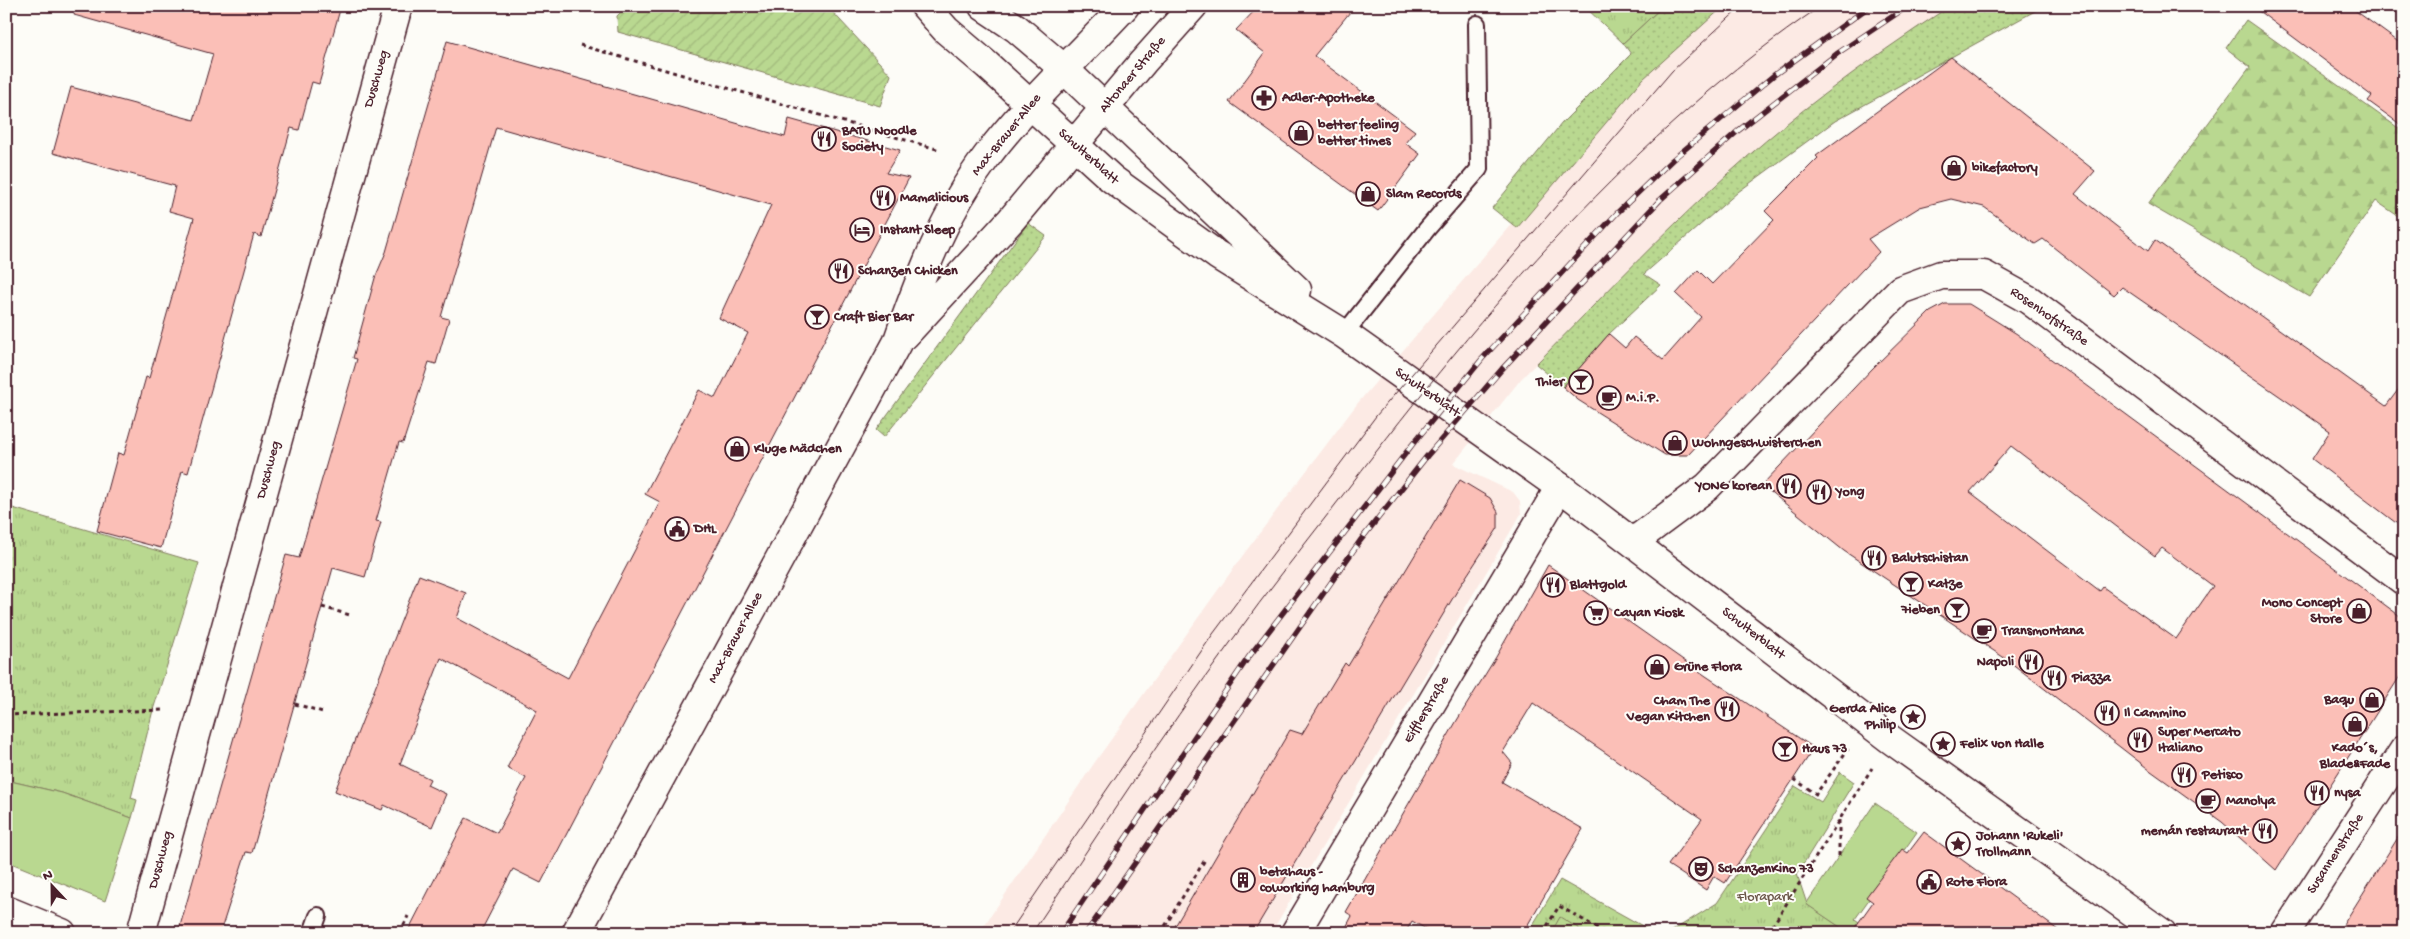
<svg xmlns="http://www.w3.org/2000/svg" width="2410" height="939" viewBox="0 0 2410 939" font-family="'Gochi Hand',sans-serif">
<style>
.built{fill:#fceae4}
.grass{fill:url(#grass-dots);stroke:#827c5e}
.forest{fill:url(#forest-firs);stroke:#827c5e}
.park{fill:url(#park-tufts);stroke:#827c5e}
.garden{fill:url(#garden-furrows);stroke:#827c5e}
.pitch{fill:#b9d890;stroke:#827c5e}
.building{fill:#fbbfb7;stroke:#4a1f2b;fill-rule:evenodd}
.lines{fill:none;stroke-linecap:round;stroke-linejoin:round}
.lane-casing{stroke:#4a1f2b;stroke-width:20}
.street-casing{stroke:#4a1f2b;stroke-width:31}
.secondary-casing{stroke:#4a1f2b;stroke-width:31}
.path{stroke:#4a1f2b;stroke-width:3;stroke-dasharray:4 4;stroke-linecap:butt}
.lane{stroke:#fdfcf7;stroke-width:16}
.street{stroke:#fdfcf7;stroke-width:28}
.secondary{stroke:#fdfcf7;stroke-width:28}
.tram{stroke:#4a1f2b;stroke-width:1}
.rail-casing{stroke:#4a1f2b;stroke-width:5.5}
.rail{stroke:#fdfcf7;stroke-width:4;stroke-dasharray:11;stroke-linecap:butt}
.labels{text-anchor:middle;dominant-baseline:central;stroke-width:4;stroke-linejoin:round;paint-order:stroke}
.street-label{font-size:14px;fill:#4a1f2b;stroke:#fdfcf7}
.poi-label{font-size:14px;font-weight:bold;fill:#4a1f2b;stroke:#fdfcf7;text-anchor:start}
.park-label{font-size:14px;fill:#6b5649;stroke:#fdfcf7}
</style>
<defs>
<pattern id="grass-dots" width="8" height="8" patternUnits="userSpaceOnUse" patternTransform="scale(1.25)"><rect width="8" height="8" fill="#b9d890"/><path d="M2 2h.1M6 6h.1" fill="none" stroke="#a1b97c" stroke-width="1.8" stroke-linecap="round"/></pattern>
<pattern id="forest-firs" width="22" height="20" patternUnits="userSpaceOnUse" patternTransform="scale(1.25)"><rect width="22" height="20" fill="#b9d890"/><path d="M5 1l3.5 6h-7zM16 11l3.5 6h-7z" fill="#a1b97c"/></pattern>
<pattern id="park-tufts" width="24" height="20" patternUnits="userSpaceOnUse" patternTransform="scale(1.25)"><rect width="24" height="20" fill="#b9d890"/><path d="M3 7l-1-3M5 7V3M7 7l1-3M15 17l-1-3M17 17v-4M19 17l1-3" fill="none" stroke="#a1b97c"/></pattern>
<pattern id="garden-furrows" width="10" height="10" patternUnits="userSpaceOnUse" patternTransform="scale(1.25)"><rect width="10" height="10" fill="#b9d890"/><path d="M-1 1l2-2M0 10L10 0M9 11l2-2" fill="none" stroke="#a1b97c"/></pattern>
</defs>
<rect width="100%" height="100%" fill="#fdfcf7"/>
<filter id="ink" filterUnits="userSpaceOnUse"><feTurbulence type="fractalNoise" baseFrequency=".02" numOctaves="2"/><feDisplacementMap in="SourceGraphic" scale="10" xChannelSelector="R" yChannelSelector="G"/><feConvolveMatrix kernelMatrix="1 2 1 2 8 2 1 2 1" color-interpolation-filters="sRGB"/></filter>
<g filter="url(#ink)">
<polygon class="built" points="1714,6 1950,6 1822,95 1734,170 1652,247 1521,379 1453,464 1513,492 1520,501 1521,514 1271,933 979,933 1095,762 1243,555 1357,404 1556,172 1641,77"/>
<g class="grass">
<polygon points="1663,6 1724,6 1643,79 1517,228 1492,208 1562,123 1631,54 1623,43"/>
<path d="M 1950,6 L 2044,6 L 1835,121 L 1738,192 L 1644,274 L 1661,285 L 1609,334 L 1563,387 L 1536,364 C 1628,271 1718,174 1823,95 C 1864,64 1907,34 1950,6 Z"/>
<polygon points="1028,223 1046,236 884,437 876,430"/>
</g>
<polygon class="forest" points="2246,20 2404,132 2404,220 2376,201 2309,297 2148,204 2250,67 2226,48"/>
<g class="park">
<polygon points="1584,6 1663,6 1623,43"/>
<polygon points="6,506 199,563 153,710 131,798 137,800 132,818 62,793 6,780"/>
<polygon points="1840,772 1854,782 1797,874 1807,904 1849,933 1669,933 1717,903 1795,786 1821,802"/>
<polygon points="1560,880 1655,933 1528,933"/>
</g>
<polygon class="garden" points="627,6 827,6 891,75 880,106 618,32 617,16"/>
<g class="pitch">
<polygon points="6,780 62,793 132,818 105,901 6,861"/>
<polygon points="1875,803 1917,832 1855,919 1873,933 1849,933 1806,904"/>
<polygon points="1560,917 1586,933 1551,933"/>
</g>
<g class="building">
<polygon points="75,6 341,6 319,84 312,82 299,130 291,128 261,237 254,234 188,473 182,471 161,548 97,531 118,453 124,455 146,377 149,378 194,218 169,211 175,186 53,153 71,87 194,120 213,54 74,15"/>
<polygon points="1259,6 1355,6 1314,56 1415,131 1405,143 1420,154 1378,211 1229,102 1265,53 1236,30"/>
<polygon points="2252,6 2349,6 2404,46 2404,127 2368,101 2372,96"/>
<polygon points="447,41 785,137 789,119 900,150 886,173 909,178 541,883 513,869 480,933 407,933 466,818 497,833 526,778 507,768 537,710 441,658 400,764 430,779 427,785 446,794 432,827 384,805 382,810 335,791 419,575 466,593 457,618 568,678 660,502 645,494 699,390 715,398 748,333 719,318 771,205 496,127 441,317 449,319 436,364 429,362 403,443 399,442 376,521 381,522 365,577 333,568 252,853 246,852 220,933 178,933 286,555 299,558 357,359 353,358 375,278 386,252"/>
<polygon points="1951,57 2095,171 2075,194 2148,251 2155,240 2386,406 2404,382 2404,529 2312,459 2330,431 2122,287 2114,295 2043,239 2035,244 1984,207 1951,199 1920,207 1868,239 1879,252 1688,455 1665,455 1578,400 1563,387 1609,334 1625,348 1634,337 1663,360 1701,317 1676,294 1698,270 1712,284 1774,220 1765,211 1818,158 1816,156"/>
<path d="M 1945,304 L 1969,304 L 2017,334 L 2404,619 L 2404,670 L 2276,870 L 2222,822 L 2151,771 L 2006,659 L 1844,551 L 1762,485 L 1872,369 L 1930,312 ZM 2011,446 L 2155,556 L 2162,548 L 2213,586 L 2176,639 L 2103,587 L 2100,591 L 1970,492 Z"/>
<polygon points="1460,480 1490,498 1498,512 1498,528 1460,586 1253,933 1171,933 1290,730 1302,734 1345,663 1348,666"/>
<polygon points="1548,565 1706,676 1814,748 1725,883 1714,876 1706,890 1668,865 1702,819 1533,703 1503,752 1512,763 1502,782 1583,829 1523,933 1433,933 1412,921 1405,933 1343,933 1352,916 1346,912 1456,722 1496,657"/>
<polygon points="2404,828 2404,933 2338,933"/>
<polygon points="1924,832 1980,873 2062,933 1851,933 1873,902 1866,897 1902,849 1908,853"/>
</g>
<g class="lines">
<g class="lane-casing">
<g id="lane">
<polyline points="1344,334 1427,229 1479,169 1477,24"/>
<polyline points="312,933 318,916"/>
</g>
</g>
<g class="street-casing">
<g id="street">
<polyline points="1633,542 1707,487 1900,290 1941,275 1984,275 2029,300 2404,581"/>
<polyline points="6,910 62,933"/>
<polyline points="141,933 398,6"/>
<polyline points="1295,933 1560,487"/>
<polyline points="2285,933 2404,750"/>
</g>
</g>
<g class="secondary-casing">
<g id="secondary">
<polyline points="925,6 946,30 987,65 1112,179 1217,255 1344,334 1560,487 1890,739 2162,933"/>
<polyline points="983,6 1016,28 1064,69 1297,290"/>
<polyline points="905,335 1011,220 1143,62 1193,6"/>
<path d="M 576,933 L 897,343 C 920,277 944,213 987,156 C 1028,102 1079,56 1125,6"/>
</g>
</g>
<g class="path">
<polyline points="580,45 940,150"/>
<polyline points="322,607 350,615"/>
<polyline points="295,704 323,712"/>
<polyline points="6,715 164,710"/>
<polyline points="1794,779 1816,794 1848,749"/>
<polyline points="1839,856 1839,820"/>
<polyline points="400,933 408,916"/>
<polyline points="1161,933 1206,858"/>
<polyline points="1543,933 1559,906 1606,933"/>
<polyline points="1768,933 1872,768"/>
</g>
<use href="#lane" class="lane"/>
<use href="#street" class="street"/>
<use href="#secondary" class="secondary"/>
<g class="tram">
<polyline points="1009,933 1213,634 1376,416 1672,71 1742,6"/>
<path d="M 1032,933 C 1097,836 1161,737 1230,643 C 1268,590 1309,539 1349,487 C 1484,310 1635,132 1821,6"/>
</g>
<g class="rail-casing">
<g id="rail">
<polyline points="1061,933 1248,658 1412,445 1482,359 1618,212 1672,160 1774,75 1870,6"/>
<polyline points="1086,933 1360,541 1427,456 1502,369 1660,200 1739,130 1838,53 1908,6"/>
</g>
</g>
<use href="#rail" class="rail"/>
</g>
</g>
<defs>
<g id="pharmacy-ring" transform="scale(1.25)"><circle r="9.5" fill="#fdfcf7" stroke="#4a1f2b" stroke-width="1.5"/><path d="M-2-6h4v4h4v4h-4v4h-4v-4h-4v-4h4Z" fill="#4a1f2b"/></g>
<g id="shop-ring" transform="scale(1.25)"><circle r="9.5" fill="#fdfcf7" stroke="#4a1f2b" stroke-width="1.5"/><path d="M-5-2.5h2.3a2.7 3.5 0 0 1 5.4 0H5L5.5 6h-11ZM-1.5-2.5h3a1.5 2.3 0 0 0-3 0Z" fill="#4a1f2b"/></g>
<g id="restaurant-ring" transform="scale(1.25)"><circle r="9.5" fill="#fdfcf7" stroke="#4a1f2b" stroke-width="1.5"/><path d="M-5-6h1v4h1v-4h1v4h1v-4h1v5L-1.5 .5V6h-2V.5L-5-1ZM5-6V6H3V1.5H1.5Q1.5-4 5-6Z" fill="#4a1f2b"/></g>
<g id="hotel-ring" transform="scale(1.25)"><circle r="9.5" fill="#fdfcf7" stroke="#4a1f2b" stroke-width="1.5"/><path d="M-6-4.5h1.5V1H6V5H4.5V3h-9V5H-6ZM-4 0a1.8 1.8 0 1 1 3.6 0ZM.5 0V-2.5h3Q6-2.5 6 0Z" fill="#4a1f2b"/></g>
<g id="bar-ring" transform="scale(1.25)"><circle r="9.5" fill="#fdfcf7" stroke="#4a1f2b" stroke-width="1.5"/><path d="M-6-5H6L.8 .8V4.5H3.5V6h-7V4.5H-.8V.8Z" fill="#4a1f2b"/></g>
<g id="cafe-ring" transform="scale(1.25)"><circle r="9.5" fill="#fdfcf7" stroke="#4a1f2b" stroke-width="1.5"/><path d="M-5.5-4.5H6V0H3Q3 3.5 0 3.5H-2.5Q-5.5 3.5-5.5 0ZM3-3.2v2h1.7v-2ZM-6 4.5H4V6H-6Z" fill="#4a1f2b"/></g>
<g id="civic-ring" transform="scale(1.25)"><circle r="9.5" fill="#fdfcf7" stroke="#4a1f2b" stroke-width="1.5"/><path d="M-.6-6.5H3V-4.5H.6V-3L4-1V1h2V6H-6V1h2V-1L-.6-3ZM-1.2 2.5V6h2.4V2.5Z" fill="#4a1f2b"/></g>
<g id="supermarket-ring" transform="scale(1.25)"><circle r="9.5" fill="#fdfcf7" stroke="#4a1f2b" stroke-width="1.5"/><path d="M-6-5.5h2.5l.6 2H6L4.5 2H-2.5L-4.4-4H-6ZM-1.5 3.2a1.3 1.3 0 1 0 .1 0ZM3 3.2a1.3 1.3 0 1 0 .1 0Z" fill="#4a1f2b"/></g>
<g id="sight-ring" transform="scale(1.25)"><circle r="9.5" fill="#fdfcf7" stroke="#4a1f2b" stroke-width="1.5"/><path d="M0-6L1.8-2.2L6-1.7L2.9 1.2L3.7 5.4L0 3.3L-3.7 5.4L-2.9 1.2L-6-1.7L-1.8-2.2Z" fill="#4a1f2b"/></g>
<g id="theatre-ring" transform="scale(1.25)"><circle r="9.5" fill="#fdfcf7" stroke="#4a1f2b" stroke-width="1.5"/><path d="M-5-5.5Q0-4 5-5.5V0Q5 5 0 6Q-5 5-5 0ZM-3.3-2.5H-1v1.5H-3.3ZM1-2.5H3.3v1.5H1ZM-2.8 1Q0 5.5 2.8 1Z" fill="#4a1f2b"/></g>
<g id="building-ring" transform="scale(1.25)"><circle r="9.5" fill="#fdfcf7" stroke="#4a1f2b" stroke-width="1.5"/><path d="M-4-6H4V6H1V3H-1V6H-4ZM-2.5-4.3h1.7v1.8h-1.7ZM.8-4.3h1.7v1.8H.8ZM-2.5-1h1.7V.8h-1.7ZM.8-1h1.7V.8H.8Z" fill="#4a1f2b"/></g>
</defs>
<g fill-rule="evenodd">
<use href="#pharmacy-ring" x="1264" y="98"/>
<use href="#shop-ring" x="1301" y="133"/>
<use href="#restaurant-ring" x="824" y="139"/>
<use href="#shop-ring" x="1954" y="168"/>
<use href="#shop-ring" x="1368" y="194"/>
<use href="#restaurant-ring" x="883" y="198"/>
<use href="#hotel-ring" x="862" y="230"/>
<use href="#restaurant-ring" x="841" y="271"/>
<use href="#bar-ring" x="817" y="317"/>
<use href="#bar-ring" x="1581" y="382"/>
<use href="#cafe-ring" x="1609" y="398"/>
<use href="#shop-ring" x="1675" y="443"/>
<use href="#shop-ring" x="737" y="449"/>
<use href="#restaurant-ring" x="1789" y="486"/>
<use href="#restaurant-ring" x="1819" y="492"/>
<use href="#civic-ring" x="677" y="529"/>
<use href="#restaurant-ring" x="1874" y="558"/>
<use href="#bar-ring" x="1911" y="584"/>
<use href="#restaurant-ring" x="1553" y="585"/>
<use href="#bar-ring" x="1957" y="610"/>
<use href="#shop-ring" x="2359" y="611"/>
<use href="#supermarket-ring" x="1596" y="613"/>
<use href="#cafe-ring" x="1984" y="631"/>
<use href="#restaurant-ring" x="2031" y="662"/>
<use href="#shop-ring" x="1657" y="667"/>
<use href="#restaurant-ring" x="2054" y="678"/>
<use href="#shop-ring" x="2372" y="700"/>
<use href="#restaurant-ring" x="1727" y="709"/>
<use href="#restaurant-ring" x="2107" y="713"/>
<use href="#sight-ring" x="1913" y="717"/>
<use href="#shop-ring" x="2355" y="724"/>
<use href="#restaurant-ring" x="2140" y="740"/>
<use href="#sight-ring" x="1943" y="744"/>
<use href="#bar-ring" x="1785" y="749"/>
<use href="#restaurant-ring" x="2184" y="775"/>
<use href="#restaurant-ring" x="2317" y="793"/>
<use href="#cafe-ring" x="2208" y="801"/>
<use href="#restaurant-ring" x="2265" y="831"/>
<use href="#sight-ring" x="1958" y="844"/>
<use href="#theatre-ring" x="1701" y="869"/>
<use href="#building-ring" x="1243" y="880"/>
<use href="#civic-ring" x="1929" y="882"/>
</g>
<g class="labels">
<g class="street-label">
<text transform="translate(1133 75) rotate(-50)">Altonaer Straße</text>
<text transform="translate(377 79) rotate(-74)">Duschweg</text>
<text transform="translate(1007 135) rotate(-51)">Max-Brauer-Allee</text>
<text transform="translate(1088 157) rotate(42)">Schulterblatt</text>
<text transform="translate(2049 317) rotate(35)">Rosenhofstraße</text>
<text transform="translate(1427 393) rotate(35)">Schulterblatt</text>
<text transform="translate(269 470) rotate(-75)">Duschweg</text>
<text transform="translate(1753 634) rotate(38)">Schulterblatt</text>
<text transform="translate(736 638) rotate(-62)">Max-Brauer-Allee</text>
<text transform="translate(1427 710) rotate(-59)">Eifflerstraße</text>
<text transform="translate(2336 854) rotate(-57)">Susannenstraße</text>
<text transform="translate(161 860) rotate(-75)">Duschweg</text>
</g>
<g class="poi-label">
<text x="1282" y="98">Adler-Apotheke</text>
<text x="1318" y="125">better feeling<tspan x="1318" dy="16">better times</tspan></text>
<text x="842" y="131">BATU Noodle<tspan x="842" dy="16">Society</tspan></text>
<text x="1972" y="168">bikefactory</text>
<text x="1386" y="194">Slam Records</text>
<text x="900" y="198">Mamalicious</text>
<text x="880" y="230">Instant Sleep</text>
<text x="858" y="271">Schanzen Chicken</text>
<text x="834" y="317">Craft Bier Bar</text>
<text x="1564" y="382" text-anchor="end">Thier</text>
<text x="1626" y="398">M.i.P.</text>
<text x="1692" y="443">Wohngeschwisterchen</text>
<text x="754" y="449">Kluge Mädchen</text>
<text x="1772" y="486" text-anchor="end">YONG korean</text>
<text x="1836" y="492">Yong</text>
<text x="694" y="529">DHL</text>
<text x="1892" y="558">Balutschistan</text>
<text x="1928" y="584">Katze</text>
<text x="1570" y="585">Blattgold</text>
<text x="2342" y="603" text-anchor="end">Mono Concept<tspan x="2342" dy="16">Store</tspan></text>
<text x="1940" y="610" text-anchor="end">7ieben</text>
<text x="1614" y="613">Cayan Kiosk</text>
<text x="2002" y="631">Transmontana</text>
<text x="2014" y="662" text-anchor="end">Napoli</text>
<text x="1674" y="667">Grüne Flora</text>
<text x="2072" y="678">Piazza</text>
<text x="2354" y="700" text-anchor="end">Baqu</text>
<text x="1710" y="701" text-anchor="end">Cham The<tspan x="1710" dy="16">Vegan Kitchen</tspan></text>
<text x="1896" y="709" text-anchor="end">Gerda Alice<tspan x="1896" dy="16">Philip</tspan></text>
<text x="2124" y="713">Il Cammino</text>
<text x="2158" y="732">Super Mercato<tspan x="2158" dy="16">Italiano</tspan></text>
<text x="1960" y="744">Felix von Halle</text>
<text x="2355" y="748" text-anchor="middle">Kado´s,<tspan x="2355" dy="16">Blade&amp;Fade</tspan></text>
<text x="1802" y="749">Haus 73</text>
<text x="2202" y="775">Petisco</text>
<text x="2334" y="793">nysa</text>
<text x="2226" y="801">Manolya</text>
<text x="2248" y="831" text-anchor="end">memán restaurant</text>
<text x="1976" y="836">Johann 'Rukeli'<tspan x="1976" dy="16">Trollmann</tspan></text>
<text x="1718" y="869">SchanzenKino 73</text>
<text x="1260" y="872">betahaus -<tspan x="1260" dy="16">coworking hamburg</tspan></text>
<text x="1946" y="882">Rote Flora</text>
</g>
<g class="park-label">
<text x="1765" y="897">Florapark</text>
</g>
</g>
<rect width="2410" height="939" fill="none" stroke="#fdfcf7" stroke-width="25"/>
<rect x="12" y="12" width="2385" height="914" fill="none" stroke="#4a1f2b" stroke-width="2" filter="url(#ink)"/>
<g transform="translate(52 886) rotate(338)" stroke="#fdfcf7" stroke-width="4" paint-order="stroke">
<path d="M0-4L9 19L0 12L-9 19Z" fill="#4a1f2b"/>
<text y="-8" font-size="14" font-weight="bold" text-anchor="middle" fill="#4a1f2b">N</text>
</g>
</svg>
